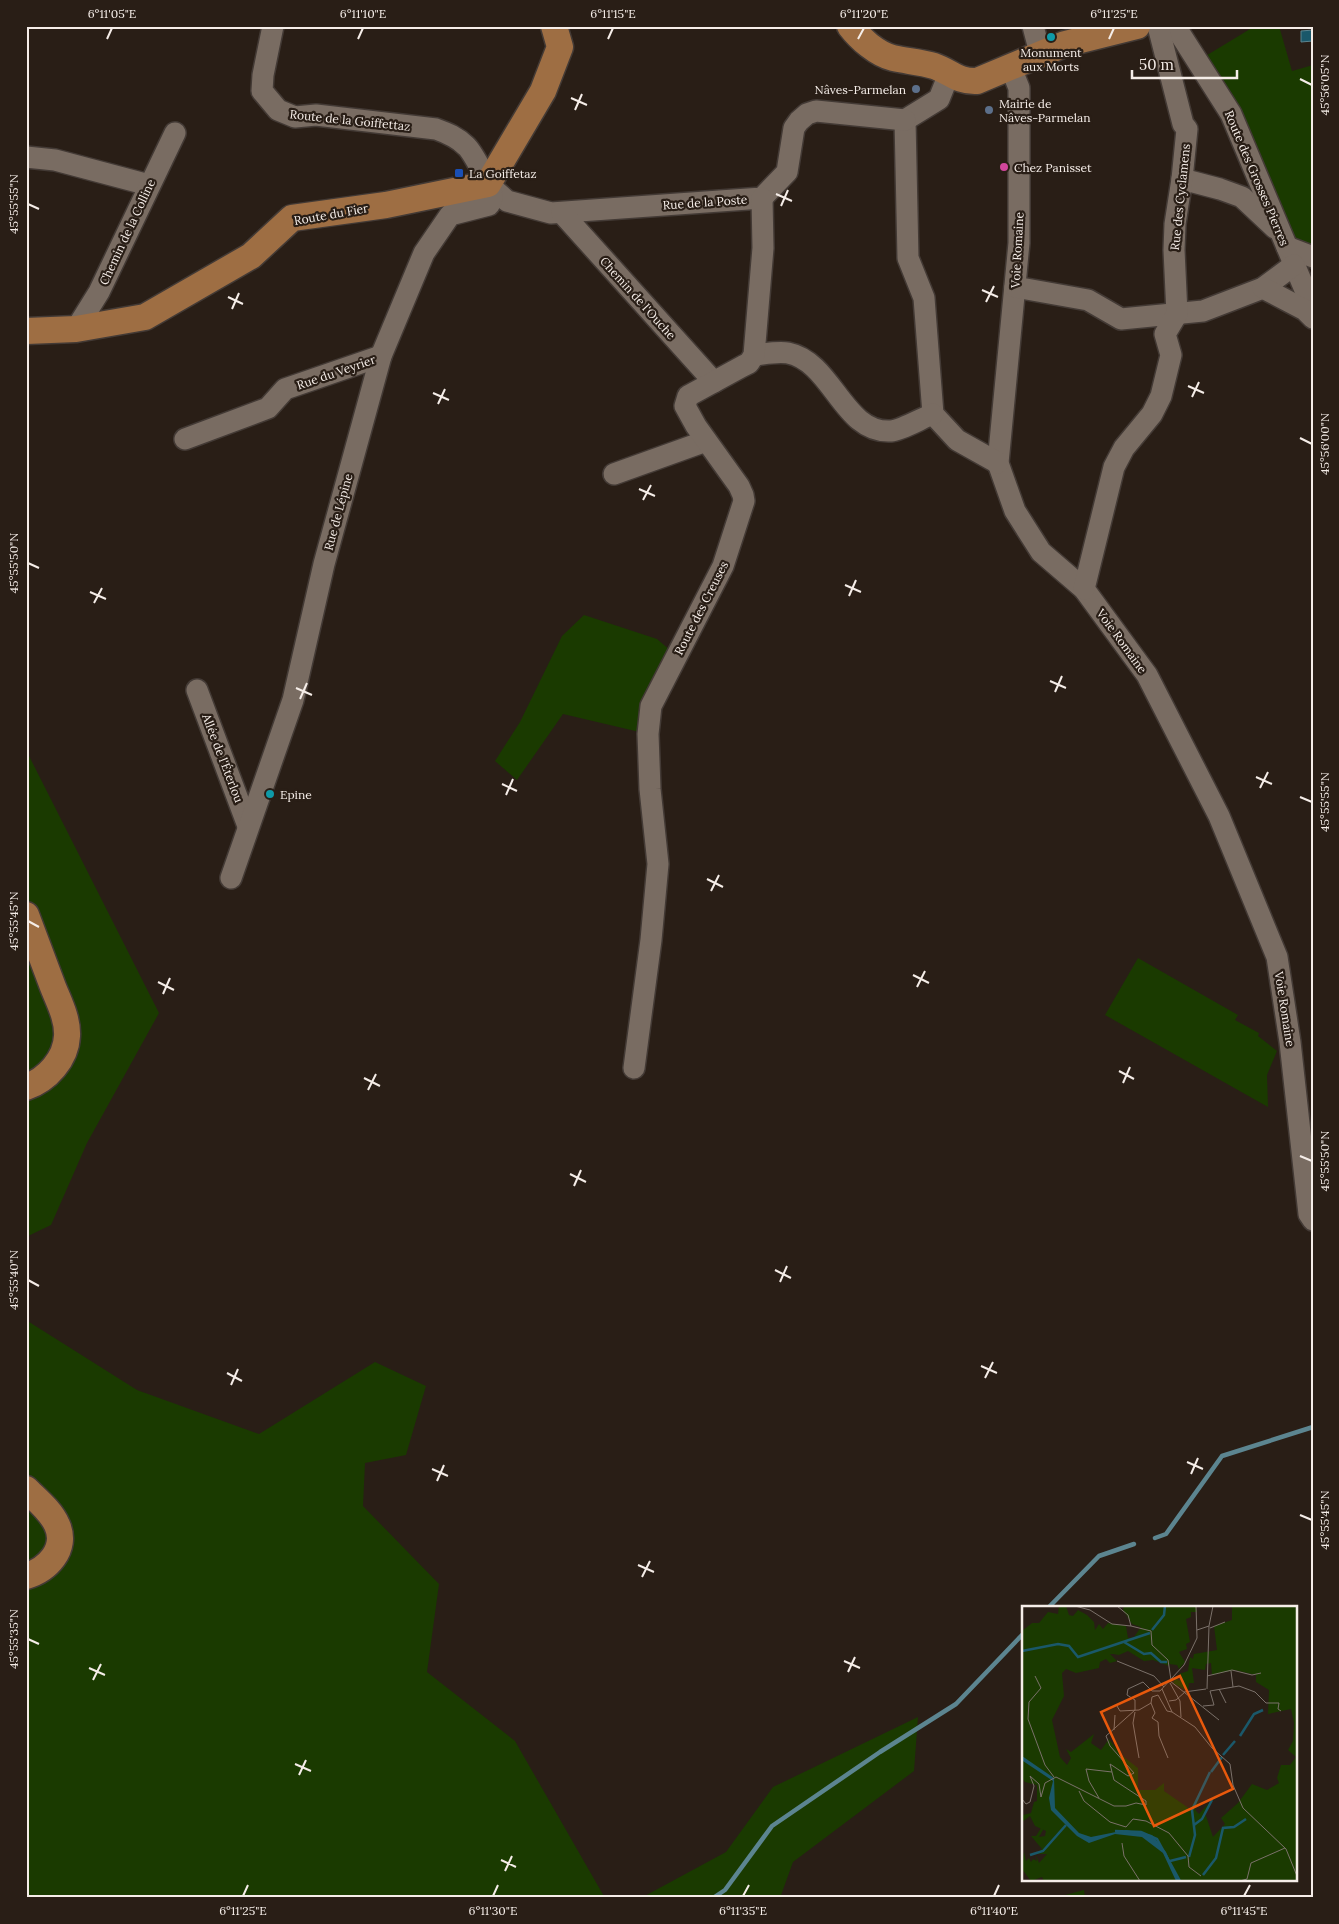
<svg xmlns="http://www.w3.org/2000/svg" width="1339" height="1924" viewBox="0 0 1339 1924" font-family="Lora,serif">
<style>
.green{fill:#1a3a00}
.water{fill:#1a586a;stroke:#5c8590}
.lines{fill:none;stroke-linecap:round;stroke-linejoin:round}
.stream{stroke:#5c8590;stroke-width:4.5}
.minor-casing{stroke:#433a35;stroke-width:24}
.major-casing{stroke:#433a35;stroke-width:29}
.minor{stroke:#796c62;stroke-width:21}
.major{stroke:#9e6e43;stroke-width:26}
.ticks{fill:none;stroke:#f5ede8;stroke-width:2}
.culture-dot{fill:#0f9aa8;stroke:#291e16;stroke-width:2}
.service-dot{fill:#5c6f8a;stroke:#291e16;stroke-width:2}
.hotel-dot{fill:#d1479c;stroke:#291e16;stroke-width:2}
.transit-dot{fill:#1a4fb4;stroke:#291e16;stroke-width:2}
.labels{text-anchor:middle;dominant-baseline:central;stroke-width:4.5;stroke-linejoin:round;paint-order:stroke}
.poi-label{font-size:12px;fill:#f5ede8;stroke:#291e16;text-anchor:start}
.street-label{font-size:12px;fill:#f5ede8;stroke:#291e16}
.inset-river{fill:none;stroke:#1a586a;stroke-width:2.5}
.inset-road{fill:none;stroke:#7b716a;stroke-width:1}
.view{fill:#e8590c;fill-opacity:0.15;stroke:#e8590c;stroke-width:2.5}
.inset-edge{fill:none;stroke:#f5ede8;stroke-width:2.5}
.neatline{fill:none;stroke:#f5ede8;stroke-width:2}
.ticks-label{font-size:12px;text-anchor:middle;fill:#f5ede8}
</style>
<rect width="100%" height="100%" fill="#291e16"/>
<g class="green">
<polygon points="1255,26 1279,26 1292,71 1313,65 1313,251 1290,240 1199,60"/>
<polygon points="584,615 657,639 677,656 648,734 563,714 517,780 495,761 520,722 562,636"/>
<polygon points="26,750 159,1013 87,1143 51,1225 26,1237"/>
<polygon points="1138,958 1238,1015 1235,1020 1259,1033 1258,1036 1277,1051 1267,1075 1268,1107 1105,1015"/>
<polygon points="26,1320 137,1390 259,1434 375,1362 426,1386 406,1455 365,1463 363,1506 439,1584 427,1672 515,1741 605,1898 26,1898"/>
<polygon points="918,1717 914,1771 793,1862 780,1898 641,1898 726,1852 773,1787"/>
<polygon points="1084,1890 1085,1898 1054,1898"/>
</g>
<polygon class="water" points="1313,30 1313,41 1301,42 1301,31"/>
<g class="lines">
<g class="stream">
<polyline points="1155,1538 1166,1534 1222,1456 1313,1427"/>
<polyline points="1048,1608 1099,1556 1134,1544"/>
<polyline points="713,1898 725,1890 772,1826 880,1752 956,1704 1023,1634"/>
</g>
<g class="minor-casing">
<g id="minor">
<polyline points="1033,26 1040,53"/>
<polyline points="1175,26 1231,114 1313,309"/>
<polyline points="1011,68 1019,88 1019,243 998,463 1015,511 1041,552 1084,589 1147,675 1219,816 1277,957 1290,1042 1309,1214 1313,1220"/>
<polyline points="905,120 908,258 924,298 933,414 957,440 998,463"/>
<polyline points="905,120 939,99 949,74"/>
<polyline points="26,157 55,160 149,185"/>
<polyline points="1182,179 1220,189 1242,197 1275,228"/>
<polyline points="488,184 507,201 551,213 762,198 787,172 794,128 799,121 807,114 816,111 905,120"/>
<polyline points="562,213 714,382"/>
<polyline points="1287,247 1313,257"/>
<polyline points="1015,287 1088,300 1121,319 1203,311 1263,288 1294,265"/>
<polyline points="1263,288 1305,310 1313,318"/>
<polyline points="76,329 99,292 175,133"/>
<path d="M 754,355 C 764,354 778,351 788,353 C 833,362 843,434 891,431 C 902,430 922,418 933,414"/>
<polyline points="185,439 268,408 285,389 381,356"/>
<polyline points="614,474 706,441"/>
<polyline points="1084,589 1114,467 1124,448 1152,414 1161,396 1171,355 1165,334 1177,314 1174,250 1175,224 1182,179 1187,129 1183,124 1158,26"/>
<polyline points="197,690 248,826"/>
<path d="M 231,878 L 293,700 L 324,564 L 381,356 L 424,253 L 450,215 L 489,205 C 491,202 493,198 492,194 C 491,186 472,151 466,146 C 457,137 447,133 436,129 L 316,115 L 295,117 L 278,110 L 262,91 L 263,75 L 273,26"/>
<polyline points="634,1068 651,940 658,864 650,789 648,734 651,706 723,566 744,501 743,495 739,486 696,426 685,406 688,396 743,366 749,363 754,355 763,248 762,198"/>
</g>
</g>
<g class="major-casing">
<g id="major">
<path d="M 850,26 C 860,39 877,54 893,58 C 906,61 921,62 934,66 C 951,72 958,82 977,81 L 1065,44 L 1137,26"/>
<polyline points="26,331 76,329 145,317 251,256 292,218 386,205 488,184 543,91 560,47 554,26"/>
<path d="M 26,915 C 35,939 44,963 53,987 C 59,1002 68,1019 67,1036 C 66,1059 47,1080 26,1087"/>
<path d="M 26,1489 C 37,1500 51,1511 57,1525 C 68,1549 47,1570 26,1576"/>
</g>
</g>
<use href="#minor" class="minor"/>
<use href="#major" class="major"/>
</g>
<path class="ticks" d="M 107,39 L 112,28M 358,39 L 363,28M 608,39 L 613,28M 858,39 L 864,28M 1109,39 L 1114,28M 1300,79 L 1312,85M 571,98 L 587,105M 575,110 L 582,94M 776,194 L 792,201M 28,204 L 39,209M 781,206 L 788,190M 982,290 L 998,297M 228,297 L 243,304M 986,302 L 994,286M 232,309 L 239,293M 1188,386 L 1204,393M 433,393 L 449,400M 1192,397 L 1199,382M 438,404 L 445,389M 1300,438 L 1312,444M 639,489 L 655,496M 643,500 L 651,485M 28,563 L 39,568M 845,585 L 861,592M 90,592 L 106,599M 849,596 L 856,580M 94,603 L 102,588M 1050,681 L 1066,688M 296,688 L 312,695M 1055,692 L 1062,676M 300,699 L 307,683M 1256,777 L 1272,784M 502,784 L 517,791M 1260,788 L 1268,772M 506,795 L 513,779M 1300,797 L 1312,802M 707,879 L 723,887M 711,891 L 719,875M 28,921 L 39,927M 913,975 L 929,983M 158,982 L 174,990M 917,987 L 925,971M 163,994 L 170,978M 1119,1071 L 1134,1079M 364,1078 L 380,1086M 1123,1083 L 1130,1067M 368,1090 L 376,1074M 1300,1156 L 1312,1161M 570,1174 L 586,1182M 574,1186 L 581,1170M 775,1270 L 791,1278M 28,1280 L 39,1286M 780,1282 L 787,1266M 981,1366 L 997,1373M 227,1373 L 242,1381M 985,1378 L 993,1362M 231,1385 L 238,1369M 1187,1462 L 1203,1469M 432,1469 L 448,1476M 1191,1474 L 1198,1458M 437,1481 L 444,1465M 1300,1515 L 1312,1520M 638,1565 L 654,1572M 642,1577 L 650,1561M 28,1639 L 39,1644M 844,1661 L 860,1668M 89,1668 L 105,1675M 848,1672 L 855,1657M 93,1680 L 101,1664M 295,1764 L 311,1771M 299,1775 L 306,1760M 501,1860 L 516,1867M 505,1871 L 512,1856M 243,1896 L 248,1885M 493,1896 L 498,1885M 743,1896 L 749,1885M 994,1896 L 999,1885M 1244,1896 L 1250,1885"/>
<g class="culture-dot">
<circle cx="1051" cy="37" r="5"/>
<circle cx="270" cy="794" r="5"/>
</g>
<g class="service-dot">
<circle cx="916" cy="89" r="5"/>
<circle cx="989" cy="110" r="5"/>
</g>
<circle class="hotel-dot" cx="1004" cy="167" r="5"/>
<rect class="transit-dot" x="454" y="168" width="10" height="10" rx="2.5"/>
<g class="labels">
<g class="poi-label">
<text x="1051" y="52" text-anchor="middle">Monument<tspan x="1051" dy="14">aux Morts</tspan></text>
<text x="906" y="89" text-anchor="end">Nâves-Parmelan</text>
<text x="999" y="103">Mairie de<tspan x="999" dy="14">Nâves-Parmelan</tspan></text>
<text x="1014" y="167">Chez Panisset</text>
<text x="469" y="173">La Goiffetaz</text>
<text x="280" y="794">Epine</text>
</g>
<g class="street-label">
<text transform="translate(350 120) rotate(6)">Route de la Goiffettaz</text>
<text transform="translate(1257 178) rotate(67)">Route des Grosses Pierres</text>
<text transform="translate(1180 197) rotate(-84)">Rue des Cyclamens</text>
<text transform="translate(705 202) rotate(-4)">Rue de la Poste</text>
<text transform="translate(331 214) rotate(-10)">Route du Fier</text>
<text transform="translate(127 232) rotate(-65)">Chemin de la Colline</text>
<text transform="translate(1017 250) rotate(-87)">Voie Romaine</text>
<text transform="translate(638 298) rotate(48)">Chemin de l'Ouche</text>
<text transform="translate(336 372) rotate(-19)">Rue du Veyrier</text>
<text transform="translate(338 512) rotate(-75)">Rue de Lépine</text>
<text transform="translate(701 608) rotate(-63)">Route des Creuses</text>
<text transform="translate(1122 641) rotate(54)">Voie Romaine</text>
<text transform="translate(223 758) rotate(69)">Allée de l'Éterlou</text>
<text transform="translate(1285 1009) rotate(81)">Voie Romaine</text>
</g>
</g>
<g transform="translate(1022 1606)">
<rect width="275" height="275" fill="#291e16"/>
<path d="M 37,0 L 44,0 L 47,9 L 51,10 L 56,4 L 65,9 L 72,16 L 73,24 L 77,18 L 81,23 L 86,17 L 104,20 L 106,32 L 112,31 L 119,21 L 110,18 L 101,4 L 102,0 L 174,0 L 175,6 L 169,6 L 169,11 L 164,13 L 168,36 L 164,38 L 165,43 L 157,46 L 163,56 L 157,63 L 155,59 L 147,58 L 147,60 L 131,54 L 122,55 L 106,45 L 97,49 L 91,48 L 88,48 L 95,55 L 88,57 L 84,53 L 78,56 L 77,62 L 54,67 L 44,63 L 40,67 L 42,90 L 30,114 L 38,151 L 45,159 L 49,152 L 44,143 L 49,146 L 72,128 L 69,137 L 79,144 L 87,133 L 98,148 L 116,162 L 116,184 L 133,184 L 142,177 L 142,185 L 168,203 L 180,183 L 173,204 L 177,208 L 195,188 L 183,207 L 191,231 L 203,218 L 199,212 L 216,197 L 230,178 L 245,184 L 257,177 L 255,172 L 259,159 L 268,159 L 274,151 L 266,144 L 271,135 L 272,117 L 269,103 L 246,108 L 247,84 L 234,76 L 234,69 L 213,64 L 190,69 L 189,57 L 184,58 L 183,64 L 170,62 L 172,77 L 167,77 L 166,85 L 151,77 L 154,72 L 157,75 L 160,72 L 157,68 L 166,65 L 168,51 L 171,53 L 172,48 L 195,44 L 192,20 L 210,14 L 210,0 L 275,0 L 275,275 L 22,275 L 20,271 L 9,275 L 0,263 L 2,246 L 4,255 L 7,252 L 9,256 L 11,253 L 15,255 L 14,249 L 17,257 L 25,248 L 13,248 L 20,243 L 9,230 L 14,230 L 19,222 L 21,224 L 17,231 L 23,230 L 24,225 L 13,220 L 8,210 L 0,216 L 1,209 L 9,207 L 12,196 L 15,195 L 15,179 L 3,176 L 0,172 L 0,25 L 10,17 L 17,17 L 26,6 L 36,8 Z" fill="#1a3a00"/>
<path d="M 0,150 L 32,172 L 33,202 L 57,227 L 69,231 L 104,224 L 130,229 L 144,246 L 157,275 L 154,275 L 141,247 L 120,231 L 93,228 L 67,237 L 55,230 L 29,204 L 27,192 L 31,175 L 1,155 Z" fill="#1a586a"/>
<path class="inset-river" d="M 130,24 L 142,9 L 143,0M 102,36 L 122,48 L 129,47 L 139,56 L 145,56M 0,45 L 36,38 L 47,40 L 56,51 L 128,27M 218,130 L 232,108 L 241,104M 201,149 L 213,135M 189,166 L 200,151M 172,219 L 180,213 L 190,194M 93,225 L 119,226 L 135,233 L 158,275M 8,249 L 21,245 L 44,219M 167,251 L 173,229 L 170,204 L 188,166M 148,255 L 164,251M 181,269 L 194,252 L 201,222 L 212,221 L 224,213"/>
<path class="inset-road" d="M 53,0 L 68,4 L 90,18 L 109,20M 95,0 L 106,9 L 109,20 L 129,25 L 130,39 L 146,54 L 149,74M 188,22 L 203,16M 175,24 L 187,20 L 191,0M 95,55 L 132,70 L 142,81M 209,65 L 211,81M 13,70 L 19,82 L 7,96 L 6,113 L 23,159 L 32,171M 185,70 L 210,64 L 230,69 L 239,67M 148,75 L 197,114M 148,77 L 158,95 L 159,111M 140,83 L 150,106 L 173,121 L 190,142 L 208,158 L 211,179 L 221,202 L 264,243 L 275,270M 185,83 L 187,20M 197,83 L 204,97M 188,85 L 217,80 L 233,86 L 244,97 L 257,97 L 256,103 L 259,105M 162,86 L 184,83M 136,89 L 145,105 L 150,106M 147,95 L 154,94 L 163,86M 129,97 L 133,107 L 130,112 L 136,116 L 137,130 L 146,152M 95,100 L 98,105 L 117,104 L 129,97 L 130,91 L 136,89M 181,100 L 192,99 L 188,85M 113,106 L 111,117 L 117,152M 92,124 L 93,109M 57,185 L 62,195 L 88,216 L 104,221 L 111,213 L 124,215 L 147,227 L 166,250 L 167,261 L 179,270M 77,192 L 67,175 L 64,163 L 90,166M 0,193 L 4,198 L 8,196 L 12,180 L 8,170 L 17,178 L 19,191 L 23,177 L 34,171 L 92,200 L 104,200 L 114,197 L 124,199 L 124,195 L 92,174 L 88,158 L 106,170 L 112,167 L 88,140 L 84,130 L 113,104 L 113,94 L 105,89 L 106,83 L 121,76 L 130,85 L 138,85 L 162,59 L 175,32 L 174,0M 100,237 L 102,250 L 118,275M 218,275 L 225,273 L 229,257 L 263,242"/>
<path class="view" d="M 158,70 L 211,183 L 132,220 L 79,106 Z"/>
<rect width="275" height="275" class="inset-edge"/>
</g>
<rect width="1339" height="1924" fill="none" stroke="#291e16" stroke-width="55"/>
<path d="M1132 70v8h105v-8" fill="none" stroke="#f5ede8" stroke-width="2.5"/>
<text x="1139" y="70" font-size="15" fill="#f5ede8" stroke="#291e16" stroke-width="4" paint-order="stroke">50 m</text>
<rect x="28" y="28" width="1284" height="1868" class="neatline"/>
<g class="ticks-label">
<text x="112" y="18">6°11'05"E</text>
<text x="363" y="18">6°11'10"E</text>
<text x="613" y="18">6°11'15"E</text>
<text x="864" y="18">6°11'20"E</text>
<text x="1114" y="18">6°11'25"E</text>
<text transform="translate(1325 85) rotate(-90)" y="4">45°56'05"N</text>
<text transform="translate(14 204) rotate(-90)" y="4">45°55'55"N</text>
<text transform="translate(1325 444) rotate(-90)" y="4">45°56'00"N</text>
<text transform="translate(14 563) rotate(-90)" y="4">45°55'50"N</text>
<text transform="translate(1325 802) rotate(-90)" y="4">45°55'55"N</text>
<text transform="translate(14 921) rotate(-90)" y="4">45°55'45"N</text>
<text transform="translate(1325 1161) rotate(-90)" y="4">45°55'50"N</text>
<text transform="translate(14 1280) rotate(-90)" y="4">45°55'40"N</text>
<text transform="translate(1325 1520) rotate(-90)" y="4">45°55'45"N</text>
<text transform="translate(14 1639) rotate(-90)" y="4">45°55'35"N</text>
<text x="243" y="1915">6°11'25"E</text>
<text x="493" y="1915">6°11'30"E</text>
<text x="743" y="1915">6°11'35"E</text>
<text x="994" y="1915">6°11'40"E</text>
<text x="1244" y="1915">6°11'45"E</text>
</g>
</svg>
